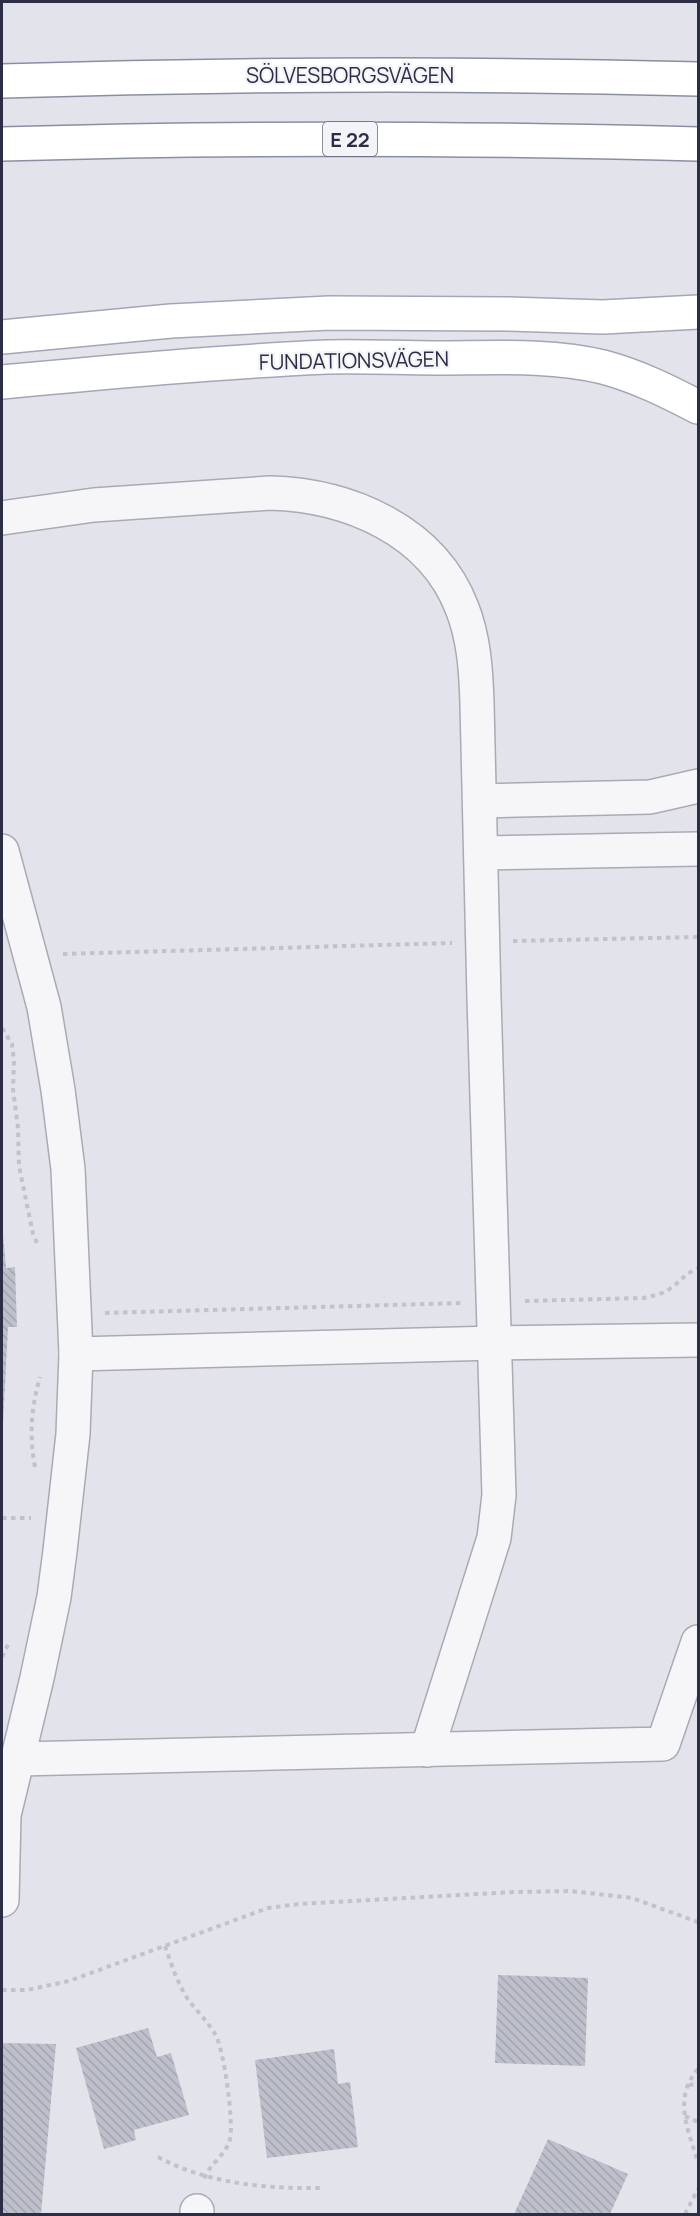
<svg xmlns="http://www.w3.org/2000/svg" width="700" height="2216" viewBox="0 0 700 2216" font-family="Manrope,sans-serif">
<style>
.building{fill:url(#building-back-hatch)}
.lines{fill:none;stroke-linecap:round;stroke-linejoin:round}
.minor-casing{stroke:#a8aab6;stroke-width:36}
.major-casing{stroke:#a2a6b7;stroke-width:36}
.highway-casing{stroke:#8a8ea2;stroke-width:36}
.path{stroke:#c1c2ca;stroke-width:4;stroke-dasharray:4.5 4.5;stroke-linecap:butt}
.minor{stroke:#f6f6f9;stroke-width:33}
.major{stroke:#fff;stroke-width:33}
.highway{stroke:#fff;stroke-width:33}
.labels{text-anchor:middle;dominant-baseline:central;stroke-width:4.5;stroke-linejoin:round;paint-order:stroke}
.shield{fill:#f3f4f8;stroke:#67697a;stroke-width:1.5}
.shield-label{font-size:20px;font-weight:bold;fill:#2b2e44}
.street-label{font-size:21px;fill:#2b2e44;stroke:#f3f4f8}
</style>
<defs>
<pattern id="building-back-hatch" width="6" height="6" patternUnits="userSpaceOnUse" patternTransform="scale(1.5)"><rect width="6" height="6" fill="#bdbfcb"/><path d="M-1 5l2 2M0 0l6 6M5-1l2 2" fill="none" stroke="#a3a4b0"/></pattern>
</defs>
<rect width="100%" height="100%" fill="#e3e4eb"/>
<g class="building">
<polygon points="2,1234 3,1234 6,1268 15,1267 17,1327 8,1327 3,1425 2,1425"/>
<polygon points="498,1975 588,1978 585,2066 495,2063"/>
<polygon points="148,2028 157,2057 171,2053 189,2115 134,2130 136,2140 104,2149 76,2048"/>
<polygon points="2,2043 56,2044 41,2214 2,2214"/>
<polygon points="334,2049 338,2084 350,2082 358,2147 267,2158 255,2060"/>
<polygon points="548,2139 628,2174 610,2214 514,2214"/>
</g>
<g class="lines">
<g class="minor-casing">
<g id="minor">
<path d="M 2,518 L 94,505 L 270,493 C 348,495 432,530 462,608 C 474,638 476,671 477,703 L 484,998 L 499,1495 L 494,1538 L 427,1750"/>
<polyline points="481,801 650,797 698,786"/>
<polyline points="2,851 44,1007 58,1090 68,1169 76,1354 73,1434 60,1551 54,1597 37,1678 4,1815 2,1900"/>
<polyline points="482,853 698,849"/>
<polyline points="76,1354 496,1343 698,1340"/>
<polyline points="18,1759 663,1744 698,1642"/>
<polyline points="197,2214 197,2211"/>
</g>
</g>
<g class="major-casing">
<g id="major">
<polyline points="2,337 171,321 329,313 508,314 603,317 698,312"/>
<path d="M 2,382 C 110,372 218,362 327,357 C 363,356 399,358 436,358 C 489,358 551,354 603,367 C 637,376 667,391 698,407"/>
</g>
</g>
<g class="highway-casing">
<g id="highway">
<path d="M 2,81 C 234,74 466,73 698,79"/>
<path d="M 2,144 C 234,137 466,138 698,144"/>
</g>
</g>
<g class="path">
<polyline points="513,941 698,937"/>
<polyline points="63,954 452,943"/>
<polyline points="2,1028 12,1044 14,1061 13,1089 18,1128 19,1166 33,1234 37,1243"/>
<path d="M 525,1301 L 643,1298 C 653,1296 663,1294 671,1288 C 681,1281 686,1273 698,1268"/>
<polyline points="105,1313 461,1303"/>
<path d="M 35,1467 C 29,1435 31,1409 40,1377"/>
<polyline points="2,1518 31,1518"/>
<polyline points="2,1657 9,1643"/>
<path d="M 165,1946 C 170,1960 175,1976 182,1989 C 190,2006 206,2018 215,2034 C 224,2048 234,2123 230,2139 C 226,2156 207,2165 204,2181"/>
<polyline points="2,1990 27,1990 69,1981 268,1908 299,1904 516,1892 571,1891 632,1898 698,1922"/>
<path d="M 698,2069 C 672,2099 689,2131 698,2163"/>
<polyline points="689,2085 698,2084"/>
<polyline points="685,2116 698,2122"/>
<path d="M 158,2157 C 208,2184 267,2189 324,2188"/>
<polyline points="685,2214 698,2189"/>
</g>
<use href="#minor" class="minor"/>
<use href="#major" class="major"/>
<use href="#highway" class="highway"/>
</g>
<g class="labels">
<rect class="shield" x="323" y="122" width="54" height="34" rx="4.5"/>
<g class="shield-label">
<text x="350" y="139">E 22</text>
</g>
<g class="street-label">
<text x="350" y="75">SÖLVESBORGSVÄGEN</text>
<text transform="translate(354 360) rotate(-1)">FUNDATIONSVÄGEN</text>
</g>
</g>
<rect width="700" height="2216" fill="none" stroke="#2b2e44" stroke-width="6"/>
</svg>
